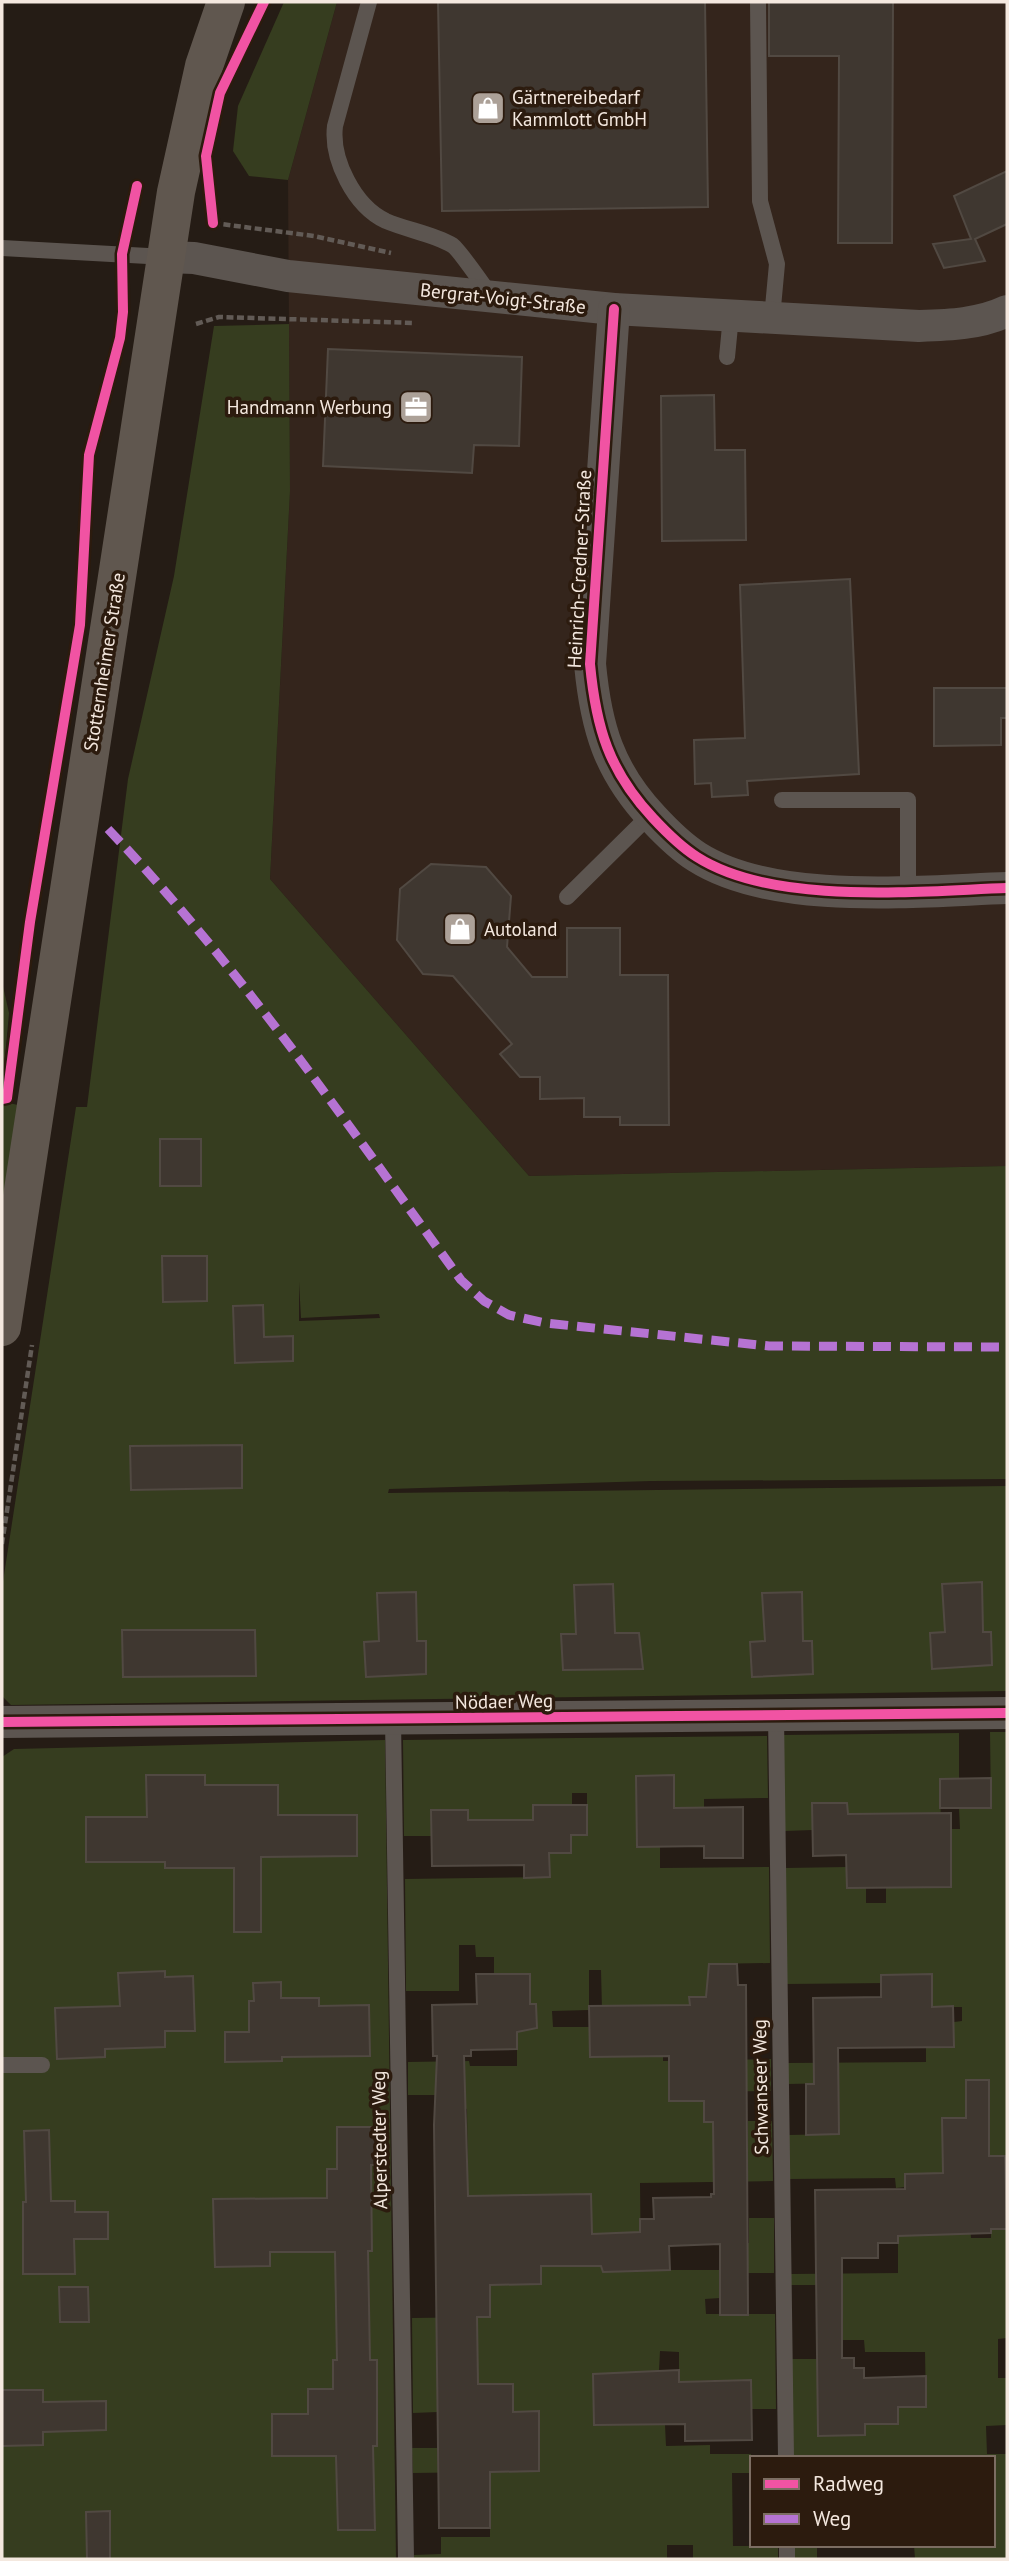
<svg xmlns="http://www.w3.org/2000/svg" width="1009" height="2561" viewBox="0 0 1009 2561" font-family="'PT Sans',sans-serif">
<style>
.industrial{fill:#34251c}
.green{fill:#363d1f;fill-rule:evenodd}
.building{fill:#3f3730;stroke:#514942;stroke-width:2}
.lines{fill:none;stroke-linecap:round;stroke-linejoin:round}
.path{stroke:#625b56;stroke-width:4.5;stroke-dasharray:7 3.5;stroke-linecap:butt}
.lane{stroke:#5c5550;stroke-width:16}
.street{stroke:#5c5550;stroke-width:32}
.secondary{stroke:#60574f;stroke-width:38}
.quiet{stroke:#b673d3;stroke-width:9;stroke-dasharray:18 9;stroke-linecap:butt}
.cycleway-casing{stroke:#2c1b0e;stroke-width:15}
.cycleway{stroke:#f153a3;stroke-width:10}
.labels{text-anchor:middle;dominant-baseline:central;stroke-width:7;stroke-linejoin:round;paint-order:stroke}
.poi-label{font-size:19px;fill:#f4e8df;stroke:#2c1b0e;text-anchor:start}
.street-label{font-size:19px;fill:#f4e8df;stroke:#2c1b0e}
</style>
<rect width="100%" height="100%" fill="#251c15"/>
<polygon class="industrial" points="337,2 1007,2 1007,1166 529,1176 270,879 290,491 288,180"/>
<g class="green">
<polygon points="284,2 337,2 288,180 249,176 233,151 238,106"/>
<path d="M 289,324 L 290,491 L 270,879 L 529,1176 L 1007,1166 L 1007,1479 L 651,1481 L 389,1489 L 388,1493 L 1007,1486 L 1007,1691 L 11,1705 L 2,1696 L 2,1588 L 76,1107 L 87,1107 L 128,779 L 174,576 L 214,326 ZM 299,1282 L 301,1318 L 379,1314 L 380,1318 L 299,1321 Z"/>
<polygon points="2,982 9,1013 2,1090"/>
<polygon points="5,1102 22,1106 2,1232 2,1104"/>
<polygon points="990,1732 1007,1732 1007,2199 997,2199 1005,2179 1005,2157 989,2156 989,2118 942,2118 942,2143 963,2143 971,2238 991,2238 991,2229 1007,2229 1007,2338 998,2339 998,2378 1007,2378 1007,2425 986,2426 987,2454 1007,2454 1007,2559 915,2559 914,2545 993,2545 993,2458 792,2458 791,2359 817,2359 818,2436 864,2435 865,2424 898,2423 898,2407 926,2406 925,2352 865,2352 864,2340 842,2340 842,2285 791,2285 791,2274 898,2273 898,2229 925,2191 925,2174 905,2174 905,2187 896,2188 895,2178 789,2179 788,2135 839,2134 838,2083 788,2084 787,2063 926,2062 926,2022 954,2042 954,2022 962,2021 962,2007 933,2007 931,1974 890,1975 890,1983 786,1984 785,1868 846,1867 847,1888 866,1888 866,1903 886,1903 886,1879 951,1887 951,1860 909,1813 848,1814 847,1803 813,1803 813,1830 784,1831 783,1735 959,1733 959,1779 940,1779 941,1829 960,1829 959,1808 991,1808"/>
<path d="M 767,1736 L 768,1798 L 704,1799 L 704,1807 L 674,1808 L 674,1775 L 636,1776 L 637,1847 L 660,1847 L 660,1868 L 769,1867 L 770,1963 L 709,1964 L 706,1997 L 690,1997 L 690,2011 L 602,2010 L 601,1970 L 589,1970 L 589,2010 L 552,2011 L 553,2027 L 589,2027 L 590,2057 L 663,2047 L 663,2061 L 771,2059 L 771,2091 L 704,2092 L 713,2122 L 714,2151 L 748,2151 L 748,2121 L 772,2121 L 773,2181 L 640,2183 L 641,2270 L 719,2270 L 720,2298 L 705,2299 L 706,2314 L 775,2314 L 776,2409 L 751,2409 L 751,2380 L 693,2381 L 693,2395 L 665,2371 L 679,2370 L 679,2352 L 660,2351 L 659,2371 L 631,2372 L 632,2397 L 593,2375 L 594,2425 L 665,2425 L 666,2446 L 710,2445 L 710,2454 L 751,2454 L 752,2473 L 732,2473 L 733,2546 L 778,2546 L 778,2559 L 693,2559 L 693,2545 L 667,2545 L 667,2559 L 414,2559 L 414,2555 L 441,2554 L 441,2537 L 490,2537 L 490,2508 L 483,2472 L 413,2473 L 412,2448 L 478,2448 L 539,2470 L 539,2412 L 513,2412 L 513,2384 L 438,2385 L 438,2412 L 413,2413 L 412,2318 L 490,2317 L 490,2276 L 503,2285 L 541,2284 L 541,2251 L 591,2219 L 591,2195 L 468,2196 L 467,2109 L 464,2108 L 464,2095 L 408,2095 L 408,2062 L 469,2061 L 470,2066 L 517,2066 L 517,2028 L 537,2027 L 536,2005 L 530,2004 L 530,1974 L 494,1974 L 494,1957 L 476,1957 L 475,1945 L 459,1945 L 459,1991 L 406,1991 L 405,1879 L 549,1877 L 549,1853 L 571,1835 L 587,1834 L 587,1793 L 572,1793 L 572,1805 L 533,1820 L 468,1820 L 468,1810 L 431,1810 L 431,1836 L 404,1836 L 403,1740 ZM 606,2233 L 592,2266 L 578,2234 Z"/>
<polygon points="385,1740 396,2559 2,2559 2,1757 14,1749"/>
<polygon points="749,2218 774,2218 774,2273 724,2273 723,2243 749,2243"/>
<rect x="794" y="2545" width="23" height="14"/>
</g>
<g class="building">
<polygon points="438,2 705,2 708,207 442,211"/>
<polygon points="769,2 893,2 892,243 838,243 839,56 769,56"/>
<polygon points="1007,171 1007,224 975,239 985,261 944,268 933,244 971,239 954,196"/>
<polygon points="328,349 522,357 519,446 474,445 472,473 323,466"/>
<polygon points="714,395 715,450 745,450 746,540 662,541 661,396"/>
<polygon points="850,579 859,774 747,781 748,795 712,797 711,783 695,784 694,740 745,738 740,585"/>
<polygon points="934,688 1007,688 1007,718 1001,718 1001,745 934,746"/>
<polygon points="431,864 486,867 511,896 507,947 532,977 567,977 567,928 620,928 620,975 668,975 669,1125 620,1125 620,1117 584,1117 584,1098 540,1099 540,1077 520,1077 500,1054 512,1044 453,976 423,974 397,940 400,889"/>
<rect x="160" y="1139" width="41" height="47"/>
<polygon points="162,1256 207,1256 207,1301 163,1302"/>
<polygon points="263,1305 264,1337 293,1336 293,1361 235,1363 233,1306"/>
<polygon points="242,1445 242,1488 131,1490 130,1446"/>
<polygon points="982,1582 983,1632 991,1632 992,1665 932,1669 930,1633 945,1632 942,1584"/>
<polygon points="613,1584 615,1633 639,1633 643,1669 563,1670 561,1634 576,1634 574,1585"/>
<polygon points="416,1592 417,1641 426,1641 426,1674 366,1677 364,1642 379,1641 377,1593"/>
<polygon points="802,1592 803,1641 812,1641 813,1674 752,1677 750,1642 765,1641 762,1593"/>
<polygon points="122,1630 255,1630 256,1676 123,1677"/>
<polygon points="146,1775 205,1775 205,1785 278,1785 278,1815 357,1815 357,1856 261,1857 261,1932 234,1932 234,1868 165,1868 165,1862 86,1862 86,1817 147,1817"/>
<polygon points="674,1775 674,1808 743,1807 743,1858 704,1858 704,1846 637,1847 636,1776"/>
<polygon points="991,1778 991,1808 940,1808 940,1779"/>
<polygon points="812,1803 847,1803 848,1814 951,1813 951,1887 847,1888 846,1855 813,1856"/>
<polygon points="533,1805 587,1805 587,1835 571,1835 571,1853 549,1853 550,1877 524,1878 524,1865 432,1866 431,1810 468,1810 468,1820 533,1820"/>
<polygon points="709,1964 737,1964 738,1985 746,1985 748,2315 720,2315 720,2244 669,2246 670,2270 603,2272 601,2266 541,2266 541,2284 490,2285 490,2317 477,2317 478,2384 513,2384 513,2412 539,2411 539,2471 490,2472 490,2528 439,2528 434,2125 437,2056 433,2056 432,2005 477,2004 476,1974 530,1974 530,2004 536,2004 537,2028 517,2032 517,2049 471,2050 471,2056 464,2056 468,2196 591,2194 592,2234 640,2232 640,2219 654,2219 653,2198 711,2197 711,2194 714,2194 713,2122 704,2122 704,2101 669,2101 669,2056 590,2057 589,2006 690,2005 689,1997 706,1997"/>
<polygon points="165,1971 165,1977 193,1976 195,2031 165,2031 165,2047 105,2049 105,2057 57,2059 55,2008 120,2006 118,1973"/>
<polygon points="932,1974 932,2007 953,2006 954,2047 838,2048 839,2134 806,2135 806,2084 814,2084 813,1998 881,1997 881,1975"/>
<polygon points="281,1982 281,1998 319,1998 319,2006 369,2005 370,2056 282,2057 282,2061 225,2062 225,2032 249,2032 249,2001 254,2001 253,1983"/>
<polygon points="966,2080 989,2080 989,2156 1005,2156 1007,2229 991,2229 991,2233 898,2236 898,2243 878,2243 878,2258 842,2258 842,2358 854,2358 854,2368 864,2368 864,2378 926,2376 926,2407 898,2407 898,2424 865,2424 865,2435 818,2436 815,2190 905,2189 905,2174 943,2173 942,2118 966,2118"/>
<polygon points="337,2127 380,2127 381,2165 371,2165 372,2251 368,2251 370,2360 377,2360 377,2446 373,2446 375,2530 338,2530 336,2456 272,2456 272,2414 308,2414 308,2389 333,2389 333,2360 337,2360 335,2252 270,2252 270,2266 215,2267 213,2199 327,2198 327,2169 337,2169"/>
<polygon points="49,2130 51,2201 75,2201 75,2212 108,2212 108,2239 74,2239 75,2274 23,2274 23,2202 26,2202 24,2131"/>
<polygon points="59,2287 88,2287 89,2322 60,2322"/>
<polygon points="679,2370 679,2382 751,2380 752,2440 685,2441 685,2424 594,2425 593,2374"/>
<polygon points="2,2390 43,2390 43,2402 106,2401 106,2430 43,2432 43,2445 2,2446"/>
<polygon points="110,2511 110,2559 87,2559 86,2512"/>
</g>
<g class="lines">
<g class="path">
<polyline points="213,223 314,236 391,253"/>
<polyline points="196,324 219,317 415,323"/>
<polyline points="2,1544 32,1345"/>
</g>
<g class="lane">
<path d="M 369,2 L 335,126 C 331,159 354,206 386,221 C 407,230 433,234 452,245 C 459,249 485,288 492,297"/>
<polyline points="758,2 760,201 777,264 772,318"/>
<polyline points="2,248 166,257"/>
<polyline points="727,357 731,316"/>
<polyline points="782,800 908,800 908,891"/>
<polyline points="567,897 650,815"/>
<polyline points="776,1715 786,2458"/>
<polyline points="393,1720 406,2559"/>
<polyline points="2,2065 42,2065"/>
<polyline points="787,2545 787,2559"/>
</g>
<g class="street">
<path d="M 166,257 L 194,258 L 288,276 L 614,309 L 919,326 C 949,325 980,324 1007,311"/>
<path d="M 614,309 L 590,664 C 596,728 609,771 653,818 C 666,832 681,847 697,857 C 774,906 918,891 1007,888"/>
<polyline points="2,1722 1007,1713"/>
</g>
<polyline class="secondary" points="2,1327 176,192 204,66 226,2"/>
<path class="quiet" d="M 108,829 C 240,967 349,1127 461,1280 L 484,1301 L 509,1315 L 545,1323 L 769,1346 L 1007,1347"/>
<g class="cycleway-casing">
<g id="cycleway">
<polyline points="213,223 206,156 220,93 264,2"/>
<path d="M 614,309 L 590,664 C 596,728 609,771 653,818 C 666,832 681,847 697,857 C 774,906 918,891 1007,888"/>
<polyline points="2,1099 7,1098 30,922 80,625 89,455 120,338 123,312 122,254 137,186"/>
<polyline points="2,1722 1007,1713"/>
</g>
</g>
<use href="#cycleway" class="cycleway"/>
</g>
<defs>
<g id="shop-square" transform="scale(1.75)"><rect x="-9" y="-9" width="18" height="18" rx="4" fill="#aca198" stroke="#2c1b0e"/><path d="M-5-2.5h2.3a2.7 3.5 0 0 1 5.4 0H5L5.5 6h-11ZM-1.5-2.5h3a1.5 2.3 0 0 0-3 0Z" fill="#fff"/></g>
<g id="office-square" transform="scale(1.75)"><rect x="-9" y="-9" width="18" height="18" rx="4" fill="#aca198" stroke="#2c1b0e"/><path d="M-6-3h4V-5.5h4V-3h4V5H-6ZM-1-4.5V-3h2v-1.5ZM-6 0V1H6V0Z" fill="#fff"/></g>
</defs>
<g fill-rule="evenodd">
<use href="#shop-square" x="488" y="108"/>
<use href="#office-square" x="416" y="407"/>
<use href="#shop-square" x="460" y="929"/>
</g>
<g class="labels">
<g class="poi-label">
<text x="512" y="97">Gärtnereibedarf<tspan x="512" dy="22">Kammlott GmbH</tspan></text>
<text x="392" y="407" text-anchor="end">Handmann Werbung</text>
<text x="484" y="929">Autoland</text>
</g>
<g class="street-label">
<text transform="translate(503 298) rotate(6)">Bergrat-Voigt-Straße</text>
<text transform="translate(579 569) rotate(-87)">Heinrich-Credner-Straße</text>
<text transform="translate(104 662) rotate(-81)">Stotternheimer Straße</text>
<text transform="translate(504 1701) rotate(-1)">Nödaer Weg</text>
<text transform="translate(760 2087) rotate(-91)">Schwanseer Weg</text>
<text transform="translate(379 2140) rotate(-91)">Alperstedter Weg</text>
</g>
</g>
<rect width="1009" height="2561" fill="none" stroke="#f4e8df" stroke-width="7"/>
<rect x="750" y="2456" width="245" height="91" fill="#2c1b0e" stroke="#7c6d62" stroke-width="2"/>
<rect x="764" y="2479" width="35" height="10" fill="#f153a3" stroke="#7c6d62" stroke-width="2"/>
<text x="813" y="2491" font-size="21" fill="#f4e8df">Radweg</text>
<rect x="764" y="2514" width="35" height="10" fill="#b673d3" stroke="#7c6d62" stroke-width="2"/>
<text x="813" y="2526" font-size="21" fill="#f4e8df">Weg</text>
</svg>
